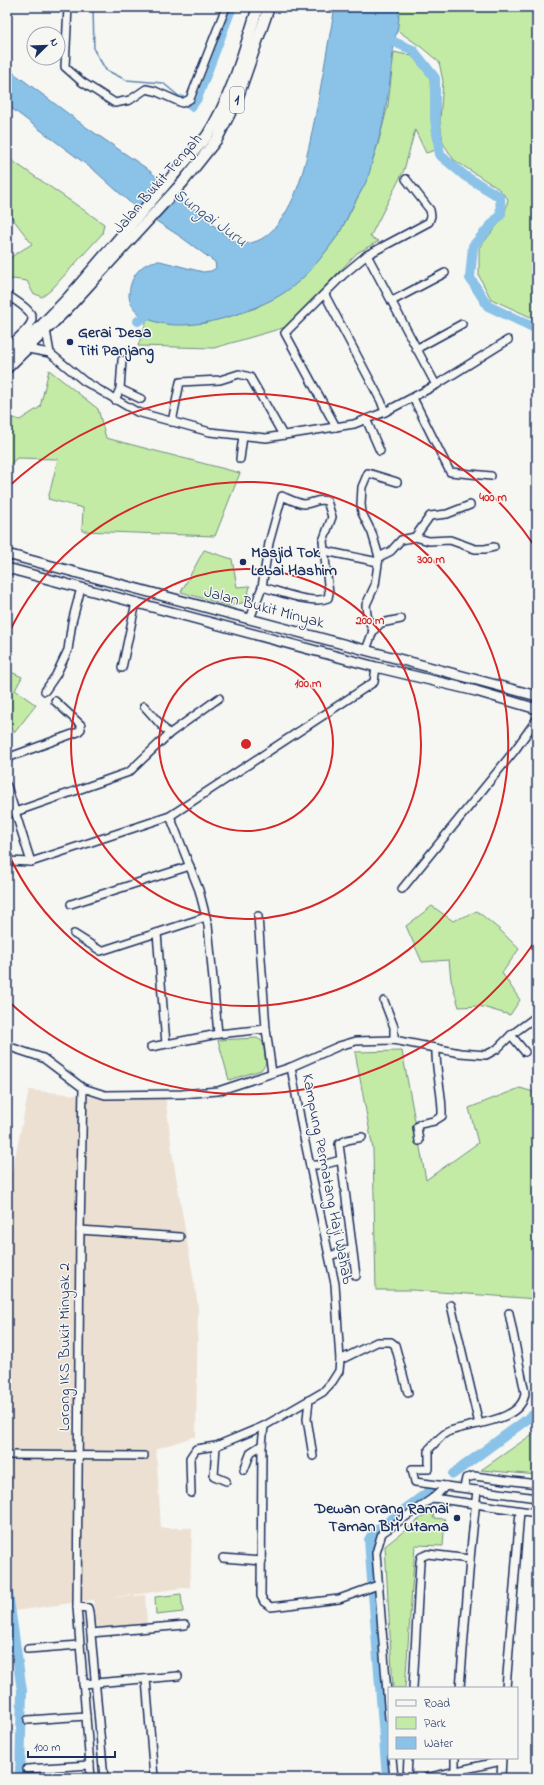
<svg xmlns="http://www.w3.org/2000/svg" width="544" height="1785" viewBox="0 0 544 1785" font-family="'Indie Flower',sans-serif">
<style>
.built{fill:#ece0d2}
.green{fill:#c4eba5;stroke:#708d82}
.water{fill:#8ac2e8;stroke:#5e87b1}
.lines{fill:none;stroke-linecap:round;stroke-linejoin:round}
.stream{stroke:#5e87b1;stroke-width:1.5}
.canal{stroke:#8ac2e8;stroke-width:6}
.river{stroke:#8ac2e8;stroke-width:10}
.minor-casing{stroke:#1b2f5e;stroke-width:10}
.major-casing{stroke:#1b2f5e;stroke-width:12}
.highway-casing{stroke:#1b2f5e;stroke-width:13}
.minor{stroke:#f6f6f2;stroke-width:7}
.major{stroke:#f6f6f2;stroke-width:9}
.highway{stroke:#f6f6f2;stroke-width:10}
.ring{fill:none;stroke:#d62828;stroke-width:2}
.poi-dot{fill:#1b2f5e;stroke:#f6f6f2;stroke-width:1.5}
.labels{text-anchor:middle;dominant-baseline:central;stroke-width:3;stroke-linejoin:round;paint-order:stroke}
.shield{fill:#f6f6f2;stroke:#5d6b8a;stroke-width:1}
.shield-label{font-size:15px;font-weight:bold;fill:#1b2f5e}
.street-label{font-size:16px;fill:#1b2f5e;stroke:#f6f6f2}
.poi-label{font-size:16px;font-weight:bold;fill:#1b2f5e;stroke:#f6f6f2;text-anchor:start}
.water-label{font-size:17px;font-style:italic;fill:#375480;stroke:#f6f6f2}
.centre{fill:#d62828;stroke:#f6f6f2;stroke-width:2}
.ring-label{font-size:12px;text-anchor:middle;font-weight:bold;fill:#d62828;stroke:#f6f6f2;stroke-width:3;stroke-linejoin:round;paint-order:stroke}
</style>
<rect width="100%" height="100%" fill="#f6f6f2"/>
<filter id="ink" filterUnits="userSpaceOnUse"><feTurbulence type="fractalNoise" baseFrequency=".025" numOctaves="2"/><feDisplacementMap in="SourceGraphic" scale="8" xChannelSelector="R" yChannelSelector="G"/><feConvolveMatrix kernelMatrix="1 2 1 2 8 2 1 2 1" color-interpolation-filters="sRGB"/></filter>
<g filter="url(#ink)">
<polygon class="built" points="29,1090 114,1099 165,1095 173,1158 198,1306 196,1436 156,1449 161,1528 192,1528 190,1587 110,1598 145,1595 147,1623 99,1629 96,1626 93,1600 7,1612 7,1171 12,1172"/>
<g class="green">
<polygon points="399,7 537,7 537,320 491,299 479,276 479,248 504,217 508,199 499,189 454,160 443,143 440,120 443,81 439,62 421,47 397,30"/>
<polygon points="394,52 412,56 430,78 432,127 436,150 426,153 415,130 404,170 370,237 379,241 357,253 286,327 214,348 138,346 147,319 167,324 205,323 256,308 305,275 323,255 339,234 365,183 378,144 388,105"/>
<polygon points="7,133 11,160 104,224 102,234 51,290 42,297 33,293 27,281 13,279 7,281 7,262 14,255 32,244 7,211"/>
<polygon points="49,370 98,409 106,438 240,473 215,536 82,531 83,508 48,499 58,459 17,458 7,467 7,416 20,420 40,407"/>
<polygon points="204,550 232,559 237,587 250,586 246,602 229,606 181,592"/>
<polygon points="7,670 22,677 15,690 36,705 15,732 7,725"/>
<polygon points="432,906 453,921 477,911 500,930 519,949 502,973 520,1000 510,1015 479,1006 459,1007 451,980 449,960 422,962 406,926"/>
<polygon points="257,1038 263,1042 266,1064 261,1070 229,1080 218,1040"/>
<polygon points="402,1051 426,1180 478,1143 469,1108 520,1088 537,1093 537,1299 412,1290 376,1290 373,1149 355,1052"/>
<polygon points="537,1431 537,1475 481,1470"/>
<polygon points="436,1506 433,1518 445,1519 443,1546 415,1545 405,1688 393,1688 385,1546"/>
<polygon points="181,1594 183,1612 156,1615 155,1597"/>
</g>
<path class="water" d="M 335,7 L 399,7 C 399,15 399,23 397,31 C 396,35 394,39 394,43 C 390,83 386,120 373,159 C 371,167 369,176 365,184 C 361,192 357,198 353,206 C 348,215 344,226 338,235 C 322,258 303,282 279,296 C 245,315 176,339 141,315 C 134,310 129,303 129,295 C 130,277 141,261 160,261 L 203,272 L 211,271 L 216,268 L 215,262 L 181,237 L 136,208 L 95,171 L 7,105 L 7,68 L 86,127 L 146,168 L 231,240 C 238,242 247,245 254,242 C 273,237 288,211 295,194 C 302,178 306,159 310,142 C 320,97 326,52 335,7 Z"/>
<g class="lines">
<polyline class="stream" points="93,7 94,50 106,70 126,80 163,83 181,98"/>
<polyline class="canal" points="181,98 192,109 199,99 234,7"/>
<g class="river">
<polyline points="382,39 394,42 413,50 435,78 435,119 440,155 465,176 500,197 501,214 473,246 470,278 488,306 537,329"/>
<polyline points="138,321 154,310"/>
<polyline points="453,1474 537,1412"/>
<polyline points="7,1586 22,1691 20,1778"/>
<polyline points="387,1778 369,1540 373,1533 431,1490"/>
</g>
<g class="minor-casing">
<g id="minor">
<polyline points="68,7 65,67 82,82 115,103 130,100 146,89 155,91 182,103 190,99 226,7"/>
<polyline points="367,255 436,385"/>
<path d="M 7,295 C 43,318 37,319 9,346 L 11,350 L 14,352"/>
<polyline points="325,295 381,401 385,412"/>
<polyline points="392,301 445,273"/>
<polyline points="46,330 50,353"/>
<polyline points="28,349 50,353 84,381 137,412 210,432 266,438 354,424 385,412 436,385 508,340"/>
<polyline points="416,349 462,324"/>
<polyline points="120,389 141,399"/>
<polyline points="413,398 450,472 491,476"/>
<polyline points="115,400 120,389 122,360"/>
<polyline points="366,419 380,451"/>
<polyline points="172,422 180,382 220,380 239,374 250,377 283,435"/>
<polyline points="336,427 285,333 343,275 367,255 429,222 431,216 430,210 406,179"/>
<polyline points="240,459 243,436"/>
<polyline points="415,537 430,516 447,514 470,505"/>
<polyline points="325,551 378,562"/>
<polyline points="379,557 372,533 362,513 361,504 362,487 368,473 397,482"/>
<path d="M 250,619 L 262,587 L 269,543 L 282,496 C 289,499 296,503 304,504 C 313,504 317,498 327,501 L 332,517 L 323,541 L 329,593 L 328,598 C 312,605 279,591 262,587"/>
<polyline points="373,631 367,615 366,605 375,585 379,557 391,551 401,540 415,537 429,541 450,540 475,549 485,549 494,547"/>
<polyline points="366,650 373,631 381,623 401,619"/>
<polyline points="122,668 136,602"/>
<polyline points="45,691 56,675 68,650 72,622 81,588"/>
<polyline points="144,706 169,734"/>
<polyline points="7,758 78,732 81,729 81,725 55,701"/>
<polyline points="7,786 31,862"/>
<polyline points="15,812 129,772 169,734 219,698"/>
<polyline points="170,816 199,890 208,925 218,1034"/>
<polyline points="7,861 31,862 170,816 374,682 376,667"/>
<polyline points="402,889 515,750 537,719"/>
<polyline points="71,904 190,866"/>
<polyline points="258,916 266,1029 272,1073"/>
<polyline points="157,933 166,1044"/>
<polyline points="74,934 101,951 206,917"/>
<polyline points="384,1001 394,1027 394,1040"/>
<polyline points="511,1035 525,1052"/>
<polyline points="7,1046 43,1058 83,1088 105,1095 182,1094 218,1091 291,1067 339,1046 356,1041 394,1040 460,1053 486,1055 497,1049 511,1035 537,1016"/>
<polyline points="151,1047 218,1034 266,1029"/>
<polyline points="291,1067 302,1128 335,1284 340,1360"/>
<polyline points="83,1088 80,1230 77,1607 91,1778"/>
<path d="M 419,1141 L 417,1127 L 420,1124 L 434,1121 L 442,1116 C 443,1094 435,1071 436,1048"/>
<polyline points="310,1165 322,1165 341,1160"/>
<polyline points="80,1230 180,1237"/>
<polyline points="330,1256 352,1248"/>
<polyline points="356,1276 339,1144 347,1140 362,1137"/>
<polyline points="451,1305 479,1424"/>
<path d="M 509,1313 L 525,1393 C 522,1422 471,1423 450,1431 C 442,1433 435,1444 429,1449 L 429,1469 L 412,1469 L 415,1482 L 537,1498"/>
<polyline points="309,1400 307,1419 313,1456"/>
<polyline points="264,1426 262,1445 261,1596 264,1602 271,1607 339,1599 378,1585"/>
<polyline points="216,1446 214,1476 226,1481"/>
<polyline points="7,1455 144,1456"/>
<polyline points="244,1470 251,1452 262,1445"/>
<polyline points="464,1488 466,1478 474,1476 537,1484"/>
<polyline points="191,1493 190,1458 196,1449 216,1446 264,1426 323,1392 332,1382 339,1371 340,1360 377,1342 391,1342 395,1345 408,1393"/>
<polyline points="433,1498 537,1513"/>
<polyline points="223,1558 262,1561"/>
<polyline points="77,1607 88,1608 89,1612 104,1778"/>
<polyline points="91,1633 185,1625"/>
<polyline points="28,1649 79,1645"/>
<polyline points="146,1679 154,1778"/>
<polyline points="83,1684 178,1676"/>
<polyline points="413,1688 420,1562 421,1557 428,1554 470,1559"/>
<polyline points="460,1688 470,1559 477,1490"/>
<polyline points="506,1688 520,1511"/>
<polyline points="389,1718 376,1553 382,1533 433,1498 446,1486"/>
<polyline points="28,1720 86,1716"/>
<polyline points="392,1758 394,1778"/>
<polyline points="27,1769 90,1765"/>
<polyline points="407,1778 408,1758"/>
<polyline points="426,1778 501,1761"/>
<polyline points="455,1778 455,1758"/>
<polyline points="501,1778 502,1758"/>
</g>
</g>
<g class="major-casing">
<g id="major">
<polyline points="7,554 537,696"/>
<polyline points="7,568 376,667 476,691 537,709"/>
</g>
</g>
<g class="highway-casing">
<g id="highway">
<path d="M 7,358 L 40,327 L 68,298 L 207,136 C 232,97 244,50 258,7"/>
<polyline points="7,368 66,310 183,182 217,139 237,99 269,7"/>
</g>
</g>
<use href="#minor" class="minor"/>
<use href="#major" class="major"/>
<use href="#highway" class="highway"/>
</g>
</g>
<g class="ring">
<circle cx="246" cy="744" r="87"/>
<circle cx="246" cy="744" r="175"/>
<path d="M8 635A262 262 0 1 1 8 853"/>
<path d="M536 940A350 350 0 0 1 7 1000M7 488A350 350 0 0 1 536 548"/>
</g>
<g class="poi-dot">
<circle cx="70" cy="342" r="4"/>
<circle cx="243" cy="562" r="4"/>
<circle cx="457" cy="1518" r="4"/>
</g>
<g class="labels">
<rect class="shield" x="230" y="87" width="14" height="26" rx="3"/>
<g class="shield-label">
<text x="237" y="100">1</text>
</g>
<g class="street-label">
<text transform="translate(158 184) rotate(-49)">Jalan Bukit Tengah</text>
<text transform="translate(264 608) rotate(15)">Jalan Bukit Minyak</text>
<text transform="translate(327 1179) rotate(79)">Kampung Permatang Haji Wahab</text>
<text transform="translate(65 1347) rotate(-90)">Lorong IKS Bukit Minyak 2</text>
</g>
<g class="poi-label">
<text x="78" y="333">Gerai Desa<tspan x="78" dy="18">Titi Panjang</tspan></text>
<text x="251" y="553">Masjid Tok<tspan x="251" dy="18">Lebai Hashim</tspan></text>
<text x="449" y="1509" text-anchor="end">Dewan Orang Ramai<tspan x="449" dy="18">Taman BM Utama</tspan></text>
</g>
<g class="water-label">
<text transform="translate(210 218) rotate(36)">Sungai Juru</text>
</g>
</g>
<circle cx="246" cy="744" r="6" class="centre"/>
<g class="ring-label">
<text x="493" y="501">400 m</text>
<text x="431" y="563">300 m</text>
<text x="370" y="624">200 m</text>
<text x="308" y="687">100 m</text>
</g>
<rect width="544" height="1785" fill="none" stroke="#f6f6f2" stroke-width="24"/>
<rect x="12" y="12" width="520" height="1761" fill="none" stroke="#1b2f5e" stroke-width="1.5" filter="url(#ink)"/>
<rect x="388" y="1687" width="130" height="72" fill="#f6f6f2" stroke="#9ea6b7"/>
<rect x="396" y="1700" width="20" height="6" fill="#f6f6f2" stroke="#9ea6b7"/>
<text x="424" y="1707" font-size="12" fill="#1b2f5e">Road</text>
<rect x="396" y="1717" width="20" height="12" fill="#c4eba5" stroke="#9ea6b7"/>
<text x="424" y="1727" font-size="12" fill="#1b2f5e">Park</text>
<rect x="396" y="1737" width="20" height="12" fill="#8ac2e8" stroke="#9ea6b7"/>
<text x="424" y="1747" font-size="12" fill="#1b2f5e">Water</text>
<g transform="translate(46 46) rotate(67)"><circle r="19" fill="#f6f6f2" stroke="#9ea6b7"/>
<path d="M0-3L7 15L0 10L-7 15Z" fill="#1b2f5e"/>
<text y="-6" font-size="11" font-weight="bold" text-anchor="middle" fill="#1b2f5e">N</text>
</g>
<path d="M28 1751v6h87v-6" fill="none" stroke="#1b2f5e" stroke-width="2"/>
<text x="34" y="1751" font-size="12" fill="#1b2f5e" stroke="#f6f6f2" stroke-width="3" paint-order="stroke">100 m</text>
</svg>
